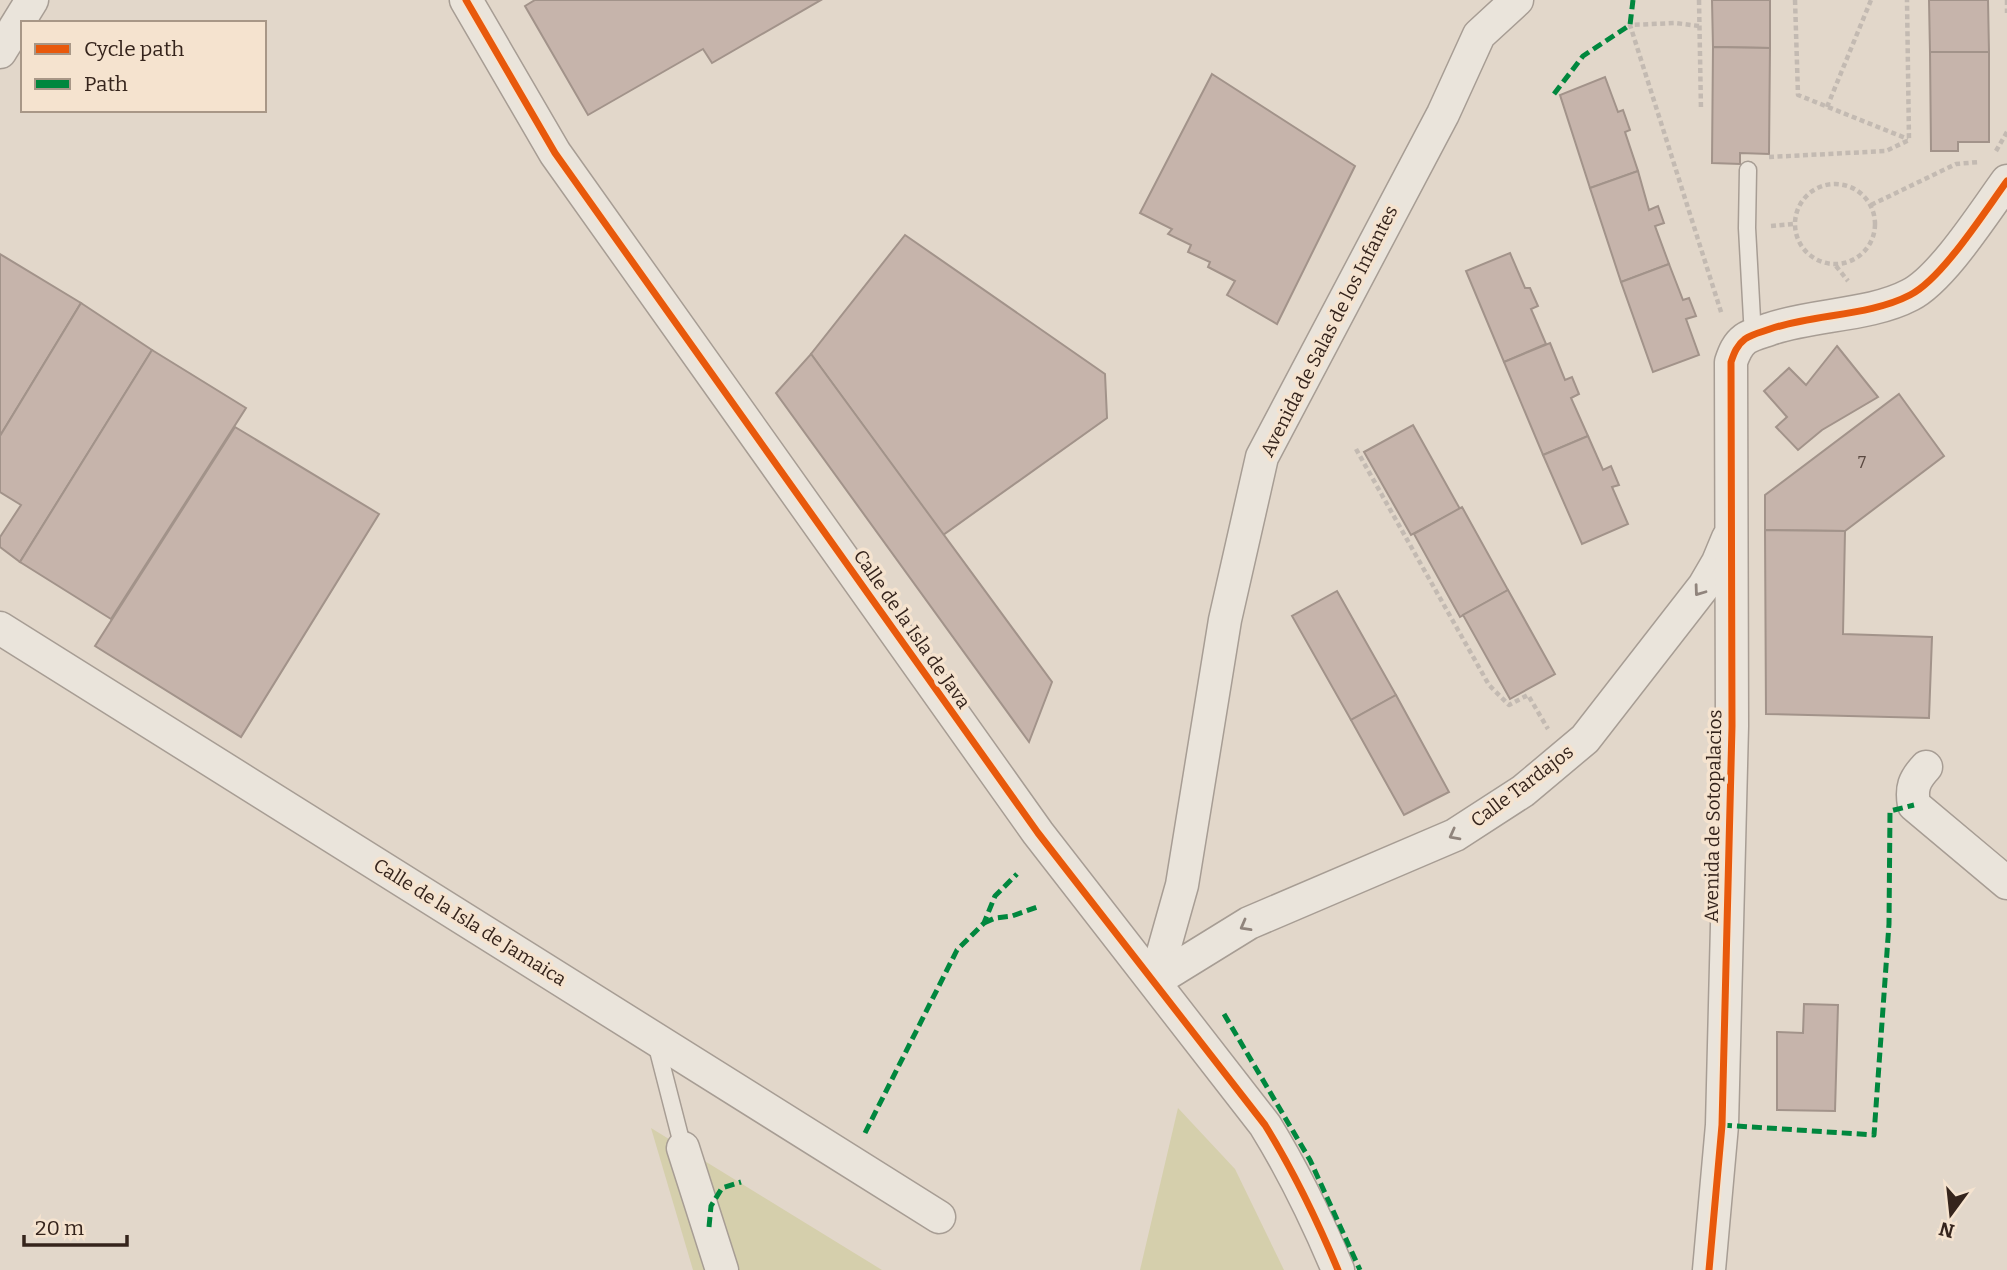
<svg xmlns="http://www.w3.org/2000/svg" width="2007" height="1270" viewBox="0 0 2007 1270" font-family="Bitter,serif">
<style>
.green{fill:#d5cfac}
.building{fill:#c6b4ab;stroke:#a2938a;stroke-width:2}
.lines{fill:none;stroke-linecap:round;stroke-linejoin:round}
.service-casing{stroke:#a79d94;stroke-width:19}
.minor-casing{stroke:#a79d94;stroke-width:35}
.path{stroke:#c3bab2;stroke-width:4.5;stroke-dasharray:5 3.5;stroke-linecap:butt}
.service{stroke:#eae4db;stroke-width:16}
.minor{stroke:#eae4db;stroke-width:32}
.quiet{stroke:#00873e;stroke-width:5;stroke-dasharray:10 5;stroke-linecap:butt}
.cycleway-casing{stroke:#f5e3cf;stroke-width:11}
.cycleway{stroke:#e8590c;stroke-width:7}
.oneway{stroke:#90847c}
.labels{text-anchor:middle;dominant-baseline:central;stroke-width:7;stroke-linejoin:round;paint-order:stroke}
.number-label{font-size:16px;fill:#594840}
.street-label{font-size:19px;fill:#35241c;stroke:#f5e3cf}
</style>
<rect width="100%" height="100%" fill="#e2d7ca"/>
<g class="green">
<polygon points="1178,1108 1235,1169 1284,1270 1140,1270"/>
<polygon points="651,1128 882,1270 693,1270"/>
</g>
<g class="building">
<polygon points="535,0 821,0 712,63 703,49 588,115 525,6"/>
<polygon points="1712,0 1770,0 1770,48 1713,47"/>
<polygon points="1929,0 1988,0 1989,52 1930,52"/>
<polygon points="1713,47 1770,48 1769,154 1740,153 1740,164 1712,163"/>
<polygon points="1930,52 1989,52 1989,142 1958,142 1958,151 1931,151"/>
<polygon points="1212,74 1355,166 1277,324 1227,295 1235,281 1208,267 1210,262 1188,252 1191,245 1168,234 1172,229 1140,213"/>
<polygon points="1605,77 1618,112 1623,110 1630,130 1625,132 1638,171 1590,188 1560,95"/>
<polygon points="1638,171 1649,210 1658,206 1664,223 1655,226 1669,264 1621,282 1590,188"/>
<polygon points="905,235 1105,374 1107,418 943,535 811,354"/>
<polygon points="1510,253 1525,288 1530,288 1538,306 1531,309 1546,344 1504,362 1466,271"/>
<polygon points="0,254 81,303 0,436"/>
<polygon points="1669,264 1683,300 1689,298 1696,316 1686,319 1699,355 1653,372 1621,282"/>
<polygon points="81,303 152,350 20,562 0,547 0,537 21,505 0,492 0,436"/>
<polygon points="1550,343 1565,380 1572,377 1579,394 1571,398 1588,436 1543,455 1504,362"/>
<polygon points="1837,346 1878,397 1822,430 1798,450 1776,427 1787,417 1764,391 1789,368 1806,385"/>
<polygon points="152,350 246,408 111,619 20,562"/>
<polygon points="811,354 1052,682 1029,742 776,393"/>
<polygon points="1899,394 1944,456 1845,531 1765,530 1765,495"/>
<polygon points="1413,425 1460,509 1411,535 1364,452"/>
<polygon points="235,427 379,514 241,737 95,646"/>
<polygon points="1588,436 1603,470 1611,466 1619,485 1612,487 1628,524 1582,544 1543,455"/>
<polygon points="1462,507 1508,590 1460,617 1414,534"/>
<polygon points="1765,530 1845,531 1843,634 1932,637 1929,718 1766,714"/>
<polygon points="1508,590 1555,674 1510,699 1463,615"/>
<polygon points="1337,591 1396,695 1351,720 1292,616"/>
<polygon points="1396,695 1449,792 1404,815 1351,720"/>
<polygon points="1804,1004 1838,1005 1835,1111 1777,1110 1777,1032 1803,1033"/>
</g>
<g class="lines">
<g class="service-casing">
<g id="service">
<polyline points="1748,170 1747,228 1752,319 1758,334"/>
<polyline points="655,1039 683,1148"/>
</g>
</g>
<g class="minor-casing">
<g id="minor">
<path d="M 466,0 L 555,153 L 1038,833 L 1265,1125 C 1294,1172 1317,1220 1338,1270"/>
<polyline points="0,52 32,0"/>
<polyline points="0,628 939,1217"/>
<path d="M 1926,767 C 1914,780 1911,788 1914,805 L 2007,883"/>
<polyline points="1155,981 1182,885 1225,620 1262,457 1443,114 1479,35 1517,0"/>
<polyline points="1155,981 1249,923 1455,835 1523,791 1585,739 1704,586 1718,562 1728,538"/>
<polyline points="683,1148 722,1270"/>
<path d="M 1709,1270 L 1722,1125 L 1732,726 L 1731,362 C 1734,353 1737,345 1745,339 C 1752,334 1762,332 1770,329 C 1813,314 1870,316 1910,295 C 1942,279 1985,211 2007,181"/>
</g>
</g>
<g class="path">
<polyline points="1699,0 1701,110"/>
<polyline points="1795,0 1798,95 1908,139"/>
<polyline points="2007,0 2007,13"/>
<polyline points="1699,26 1675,23 1630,25 1722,315"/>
<polyline points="1827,107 1871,0"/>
<polyline points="1996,151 2007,132"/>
<polyline points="1769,157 1886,151 1909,140 1907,0"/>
<circle cx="1835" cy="224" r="40"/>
<polyline points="1871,205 1956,164 1979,162"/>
<polyline points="1771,226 1794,224"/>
<polyline points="1836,266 1848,281"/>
<polyline points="1356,449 1489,685 1509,705 1528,695 1548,729"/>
</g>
<use href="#service" class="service"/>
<use href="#minor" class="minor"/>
<g class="quiet">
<polyline points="1554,94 1583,56 1630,25 1633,0"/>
<polyline points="984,923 995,918 1012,916 1040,906"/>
<polyline points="1224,1014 1310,1160 1360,1270"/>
<polyline points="1722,1125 1874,1135 1889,924 1890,811 1914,805"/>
<polyline points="865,1133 957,950 984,923 995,896 1017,874"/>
<polyline points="709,1227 711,1206 722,1188 741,1182"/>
</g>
<g class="cycleway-casing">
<g id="cycleway">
<path d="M 466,0 L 555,153 L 1038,833 L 1265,1125 C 1294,1172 1317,1220 1338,1270"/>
<path d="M 1709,1270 L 1722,1125 L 1732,726 L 1731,362 C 1734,353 1737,345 1745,339 C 1752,334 1762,332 1770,329 C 1813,314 1870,316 1910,295 C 1942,279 1985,211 2007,181"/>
</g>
</g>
<use href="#cycleway" class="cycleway"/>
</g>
<defs><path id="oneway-chevron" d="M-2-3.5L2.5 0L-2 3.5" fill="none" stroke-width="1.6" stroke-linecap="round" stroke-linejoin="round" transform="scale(1.75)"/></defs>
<g class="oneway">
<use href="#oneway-chevron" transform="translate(1699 591) rotate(126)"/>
<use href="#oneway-chevron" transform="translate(1454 835) rotate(152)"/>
<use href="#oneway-chevron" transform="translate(1245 926) rotate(151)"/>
</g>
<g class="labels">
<g class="number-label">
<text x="1862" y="462">7</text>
</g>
<g class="street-label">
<text transform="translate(1329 331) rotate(-63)">Avenida de Salas de los Infantes</text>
<text transform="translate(912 629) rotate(55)">Calle de la Isla de Java</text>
<text transform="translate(1522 786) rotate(-37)">Calle Tardajos</text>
<text transform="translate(1713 816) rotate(-89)">Avenida de Sotopalacios</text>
<text transform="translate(470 922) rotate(32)">Calle de la Isla de Jamaica</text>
</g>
</g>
<rect x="21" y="21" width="245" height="91" fill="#f5e3cf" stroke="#a89787" stroke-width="2"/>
<rect x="35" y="44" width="35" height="10" fill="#e8590c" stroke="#a89787" stroke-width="2"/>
<text x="84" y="56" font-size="21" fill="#35241c">Cycle path</text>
<rect x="35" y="79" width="35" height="10" fill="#00873e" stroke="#a89787" stroke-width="2"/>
<text x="84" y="91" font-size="21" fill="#35241c">Path</text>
<g transform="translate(1951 1214) rotate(195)" stroke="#f5e3cf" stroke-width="5" paint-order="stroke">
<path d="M0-5L12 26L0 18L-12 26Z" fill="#35241c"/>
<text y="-10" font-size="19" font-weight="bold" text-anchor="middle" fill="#35241c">N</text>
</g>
<path d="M24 1235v10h103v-10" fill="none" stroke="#35241c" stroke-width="3.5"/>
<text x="35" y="1235" font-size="21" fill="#35241c" stroke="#f5e3cf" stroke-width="5" paint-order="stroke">20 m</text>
</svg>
